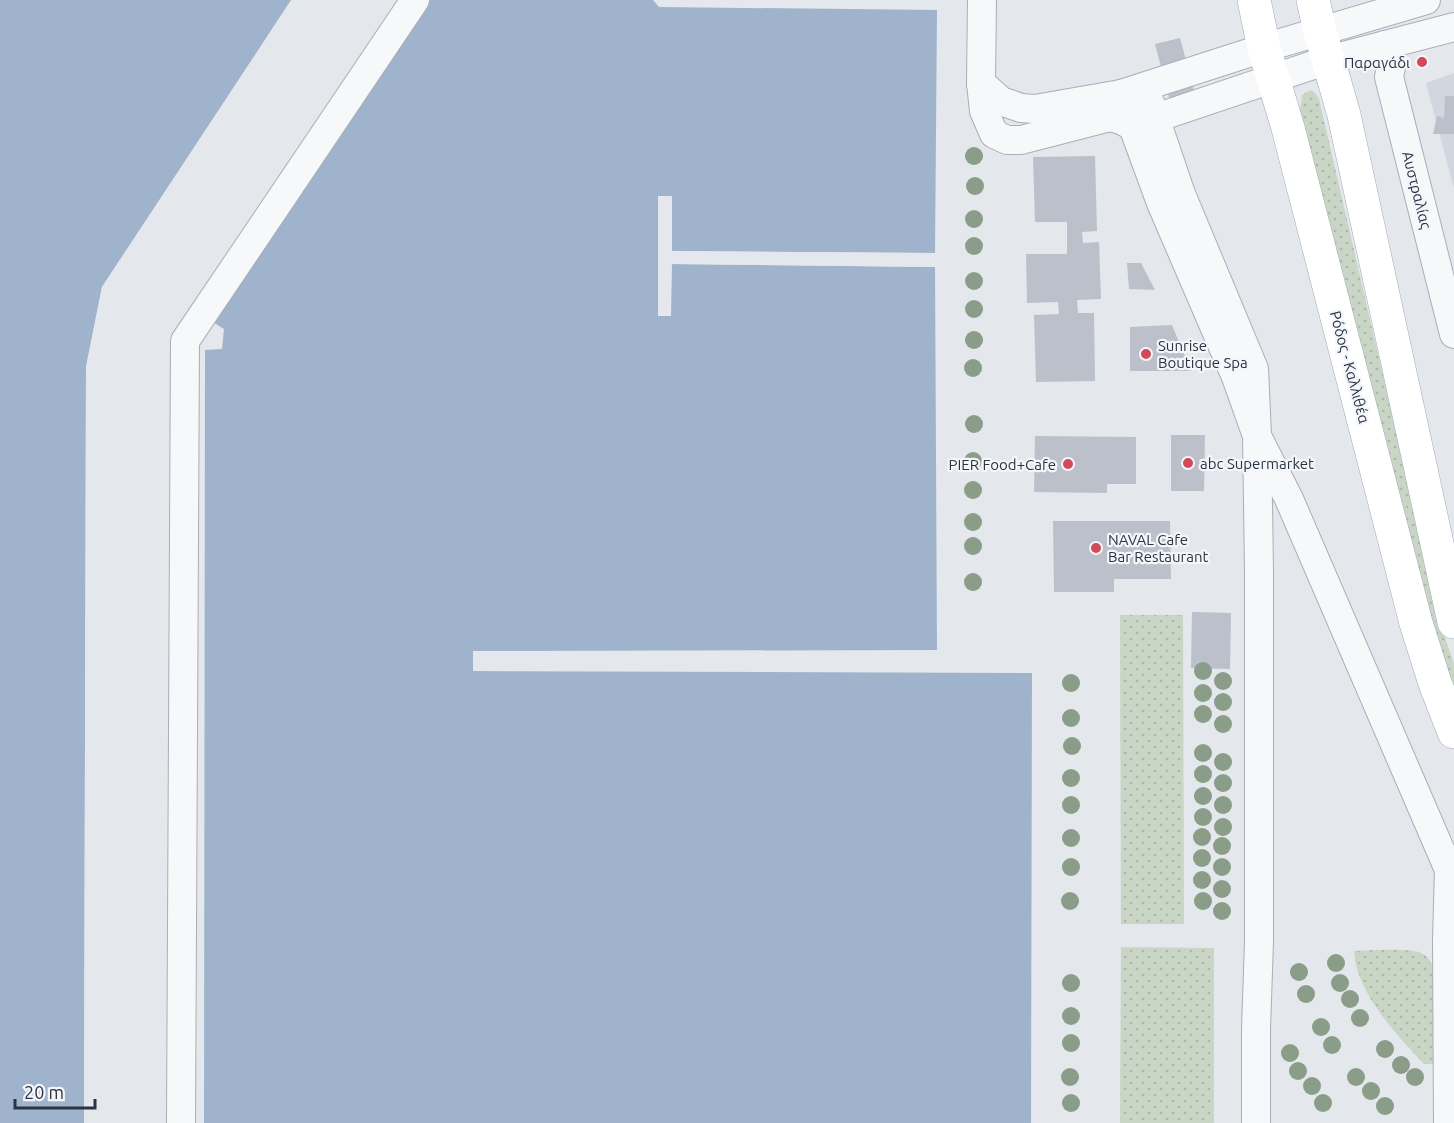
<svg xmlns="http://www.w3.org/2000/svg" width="1454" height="1123" viewBox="0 0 1454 1123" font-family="Ubuntu,sans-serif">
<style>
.built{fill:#d2d6de}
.grass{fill:url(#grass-dots)}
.water{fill:#9fb4cc}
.pier{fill:#e4e7ec}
.building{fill:#bbc0ca}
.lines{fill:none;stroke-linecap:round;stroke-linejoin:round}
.minor-casing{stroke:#a9aeb7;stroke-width:30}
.major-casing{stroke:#a3abb8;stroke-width:34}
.minor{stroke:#f7f8fa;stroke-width:28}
.major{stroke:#fff;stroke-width:33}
.tree{fill:#899d89}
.poi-dot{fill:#d1495b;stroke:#f4f6f9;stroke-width:2}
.labels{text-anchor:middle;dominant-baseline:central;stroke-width:4.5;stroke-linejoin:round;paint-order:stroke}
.poi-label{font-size:15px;fill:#2b3445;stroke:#f4f6f9;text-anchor:start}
.street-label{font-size:15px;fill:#2b3445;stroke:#f4f6f9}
</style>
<defs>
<pattern id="grass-dots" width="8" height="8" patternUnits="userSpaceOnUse" patternTransform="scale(1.5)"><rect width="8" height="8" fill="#c9d6c5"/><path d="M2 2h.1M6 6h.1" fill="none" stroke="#adb8ab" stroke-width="1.8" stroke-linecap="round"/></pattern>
</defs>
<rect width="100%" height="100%" fill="#e4e7ec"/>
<polygon class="built" points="1454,73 1454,189 1426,83"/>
<g class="grass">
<polygon points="1311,90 1316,94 1319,99 1441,626 1454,664 1454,687 1432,631 1300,111 1302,95"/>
<polygon points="1120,615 1183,615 1184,924 1121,924"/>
<polygon points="1121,947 1214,948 1214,1123 1120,1123"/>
<path d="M 1354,951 C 1369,951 1412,947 1423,954 C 1429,957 1431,963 1434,970 L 1434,1064 L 1424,1064 C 1397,1035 1356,993 1354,951 Z"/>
</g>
<g class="water">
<polygon points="0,0 292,0 102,287 86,367 84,1123 0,1123"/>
<polygon points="430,0 653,0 659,7 937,10 935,253 671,251 672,196 658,196 658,316 671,316 671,264 935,267 937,650 473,651 473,671 1032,673 1031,1123 204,1123 205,350 222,349 224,329 213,322"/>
</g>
<g class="pier">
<polygon points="291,0 295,0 105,288 89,367 87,1123 84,1123 86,367 102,287"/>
<polygon points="658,196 672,196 672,251 935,253 935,256 671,254 668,251 669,199 661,199 661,313 668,313 668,264 671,261 935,264 935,267 672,264 671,316 658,316"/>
</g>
<g class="building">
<polygon points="1180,38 1195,94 1170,101 1155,44"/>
<polygon points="1445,96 1454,96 1454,134 1433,134 1437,116 1444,118"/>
<polygon points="1095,156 1097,231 1082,232 1083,243 1099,242 1101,299 1077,300 1078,313 1094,313 1095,381 1036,382 1034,315 1059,314 1058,302 1027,303 1026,254 1067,254 1067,222 1035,222 1033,157"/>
<polygon points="1127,263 1141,263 1155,290 1129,289"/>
<polygon points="1172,325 1191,371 1130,371 1130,327"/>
<polygon points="1171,435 1205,435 1204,491 1171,491"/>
<polygon points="1035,436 1136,437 1136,484 1107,484 1107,493 1034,492"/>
<polygon points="1053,521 1170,521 1171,579 1114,579 1114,592 1054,592"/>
<polygon points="1192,612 1231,613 1230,669 1191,668"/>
</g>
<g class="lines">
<g class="minor-casing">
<g id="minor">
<polyline points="982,0 981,83 984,111 994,134 1007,140 1021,140 1110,117 1121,120 1132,126 1328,60 1454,27"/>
<polyline points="1385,45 1391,67 1389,77 1454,334"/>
<polyline points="981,83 1001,101 1021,108 1035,109 1121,94 1264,48 1426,0"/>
<polyline points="1145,88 1181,194 1254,369 1257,436 1259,572 1259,941 1256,1030 1256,1123"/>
<polyline points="1121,94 1161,203 1236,377 1257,436 1289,499 1449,870 1447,940 1448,1123"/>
<polyline points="181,1123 185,341 415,0"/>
</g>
</g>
<g class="major-casing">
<g id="major">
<polyline points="1254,0 1264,48 1288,128 1416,623 1435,683 1454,732"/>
<polyline points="1313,0 1320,31 1344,115 1454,622"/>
</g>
</g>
<use href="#minor" class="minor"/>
<use href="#major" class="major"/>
</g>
<g class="tree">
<circle cx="974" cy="156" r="9"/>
<circle cx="975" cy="186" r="9"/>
<circle cx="974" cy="219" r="9"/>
<circle cx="974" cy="246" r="9"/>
<circle cx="974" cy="281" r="9"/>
<circle cx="974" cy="309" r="9"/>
<circle cx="974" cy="340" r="9"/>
<circle cx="973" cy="368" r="9"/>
<circle cx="974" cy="424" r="9"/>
<circle cx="973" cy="461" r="9"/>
<circle cx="973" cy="490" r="9"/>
<circle cx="973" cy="522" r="9"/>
<circle cx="973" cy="546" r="9"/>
<circle cx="973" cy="582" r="9"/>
<circle cx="1203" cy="671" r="9"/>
<circle cx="1223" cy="681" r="9"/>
<circle cx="1071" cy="683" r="9"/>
<circle cx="1203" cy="693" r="9"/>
<circle cx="1223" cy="702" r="9"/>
<circle cx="1203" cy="714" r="9"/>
<circle cx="1071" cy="718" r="9"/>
<circle cx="1223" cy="724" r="9"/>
<circle cx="1072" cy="746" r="9"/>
<circle cx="1203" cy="753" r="9"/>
<circle cx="1223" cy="762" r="9"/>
<circle cx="1203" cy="774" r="9"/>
<circle cx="1071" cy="778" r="9"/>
<circle cx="1223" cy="783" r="9"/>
<circle cx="1203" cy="796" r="9"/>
<circle cx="1071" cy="805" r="9"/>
<circle cx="1223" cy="805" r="9"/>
<circle cx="1203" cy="817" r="9"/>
<circle cx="1223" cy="827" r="9"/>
<circle cx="1202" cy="837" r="9"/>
<circle cx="1071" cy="838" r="9"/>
<circle cx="1222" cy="846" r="9"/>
<circle cx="1202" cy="858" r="9"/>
<circle cx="1071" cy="867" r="9"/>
<circle cx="1222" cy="867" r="9"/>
<circle cx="1202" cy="880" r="9"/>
<circle cx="1222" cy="889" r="9"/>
<circle cx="1070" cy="901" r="9"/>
<circle cx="1203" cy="901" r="9"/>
<circle cx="1222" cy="911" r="9"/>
<circle cx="1336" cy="963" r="9"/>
<circle cx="1299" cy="972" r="9"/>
<circle cx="1071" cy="983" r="9"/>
<circle cx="1340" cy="983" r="9"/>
<circle cx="1306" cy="994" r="9"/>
<circle cx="1350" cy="999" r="9"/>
<circle cx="1071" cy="1016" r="9"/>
<circle cx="1360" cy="1018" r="9"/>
<circle cx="1321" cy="1027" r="9"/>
<circle cx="1071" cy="1043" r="9"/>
<circle cx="1332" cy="1045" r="9"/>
<circle cx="1385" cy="1049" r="9"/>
<circle cx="1290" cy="1053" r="9"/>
<circle cx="1401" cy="1065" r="9"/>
<circle cx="1298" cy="1071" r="9"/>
<circle cx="1070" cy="1077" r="9"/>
<circle cx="1356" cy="1077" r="9"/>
<circle cx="1415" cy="1077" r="9"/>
<circle cx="1312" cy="1086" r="9"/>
<circle cx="1371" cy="1091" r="9"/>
<circle cx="1071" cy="1103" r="9"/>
<circle cx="1323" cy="1103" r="9"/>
<circle cx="1385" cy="1106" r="9"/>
</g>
<g class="poi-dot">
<circle cx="1422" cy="62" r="6"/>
<circle cx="1146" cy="354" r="6"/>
<circle cx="1188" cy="463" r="6"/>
<circle cx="1068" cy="464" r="6"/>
<circle cx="1096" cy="548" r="6"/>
</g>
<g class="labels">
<g class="poi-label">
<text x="1410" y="62" text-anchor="end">Παραγάδι</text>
<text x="1158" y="345">Sunrise<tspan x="1158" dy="17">Boutique Spa</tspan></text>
<text x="1200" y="463">abc Supermarket</text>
<text x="1056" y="464" text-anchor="end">PIER Food+Cafe</text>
<text x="1108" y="539">NAVAL Cafe<tspan x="1108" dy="17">Bar Restaurant</tspan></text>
</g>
<g class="street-label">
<text transform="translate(1417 190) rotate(76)">Αυστραλίας</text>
<text transform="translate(1350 367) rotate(75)">Ρόδος - Καλλιθέα</text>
</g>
</g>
<path d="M15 1099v9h80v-9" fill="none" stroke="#2b3445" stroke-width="3"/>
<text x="24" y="1099" font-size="18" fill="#2b3445" stroke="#f4f6f9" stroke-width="4.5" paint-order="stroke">20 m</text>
</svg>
